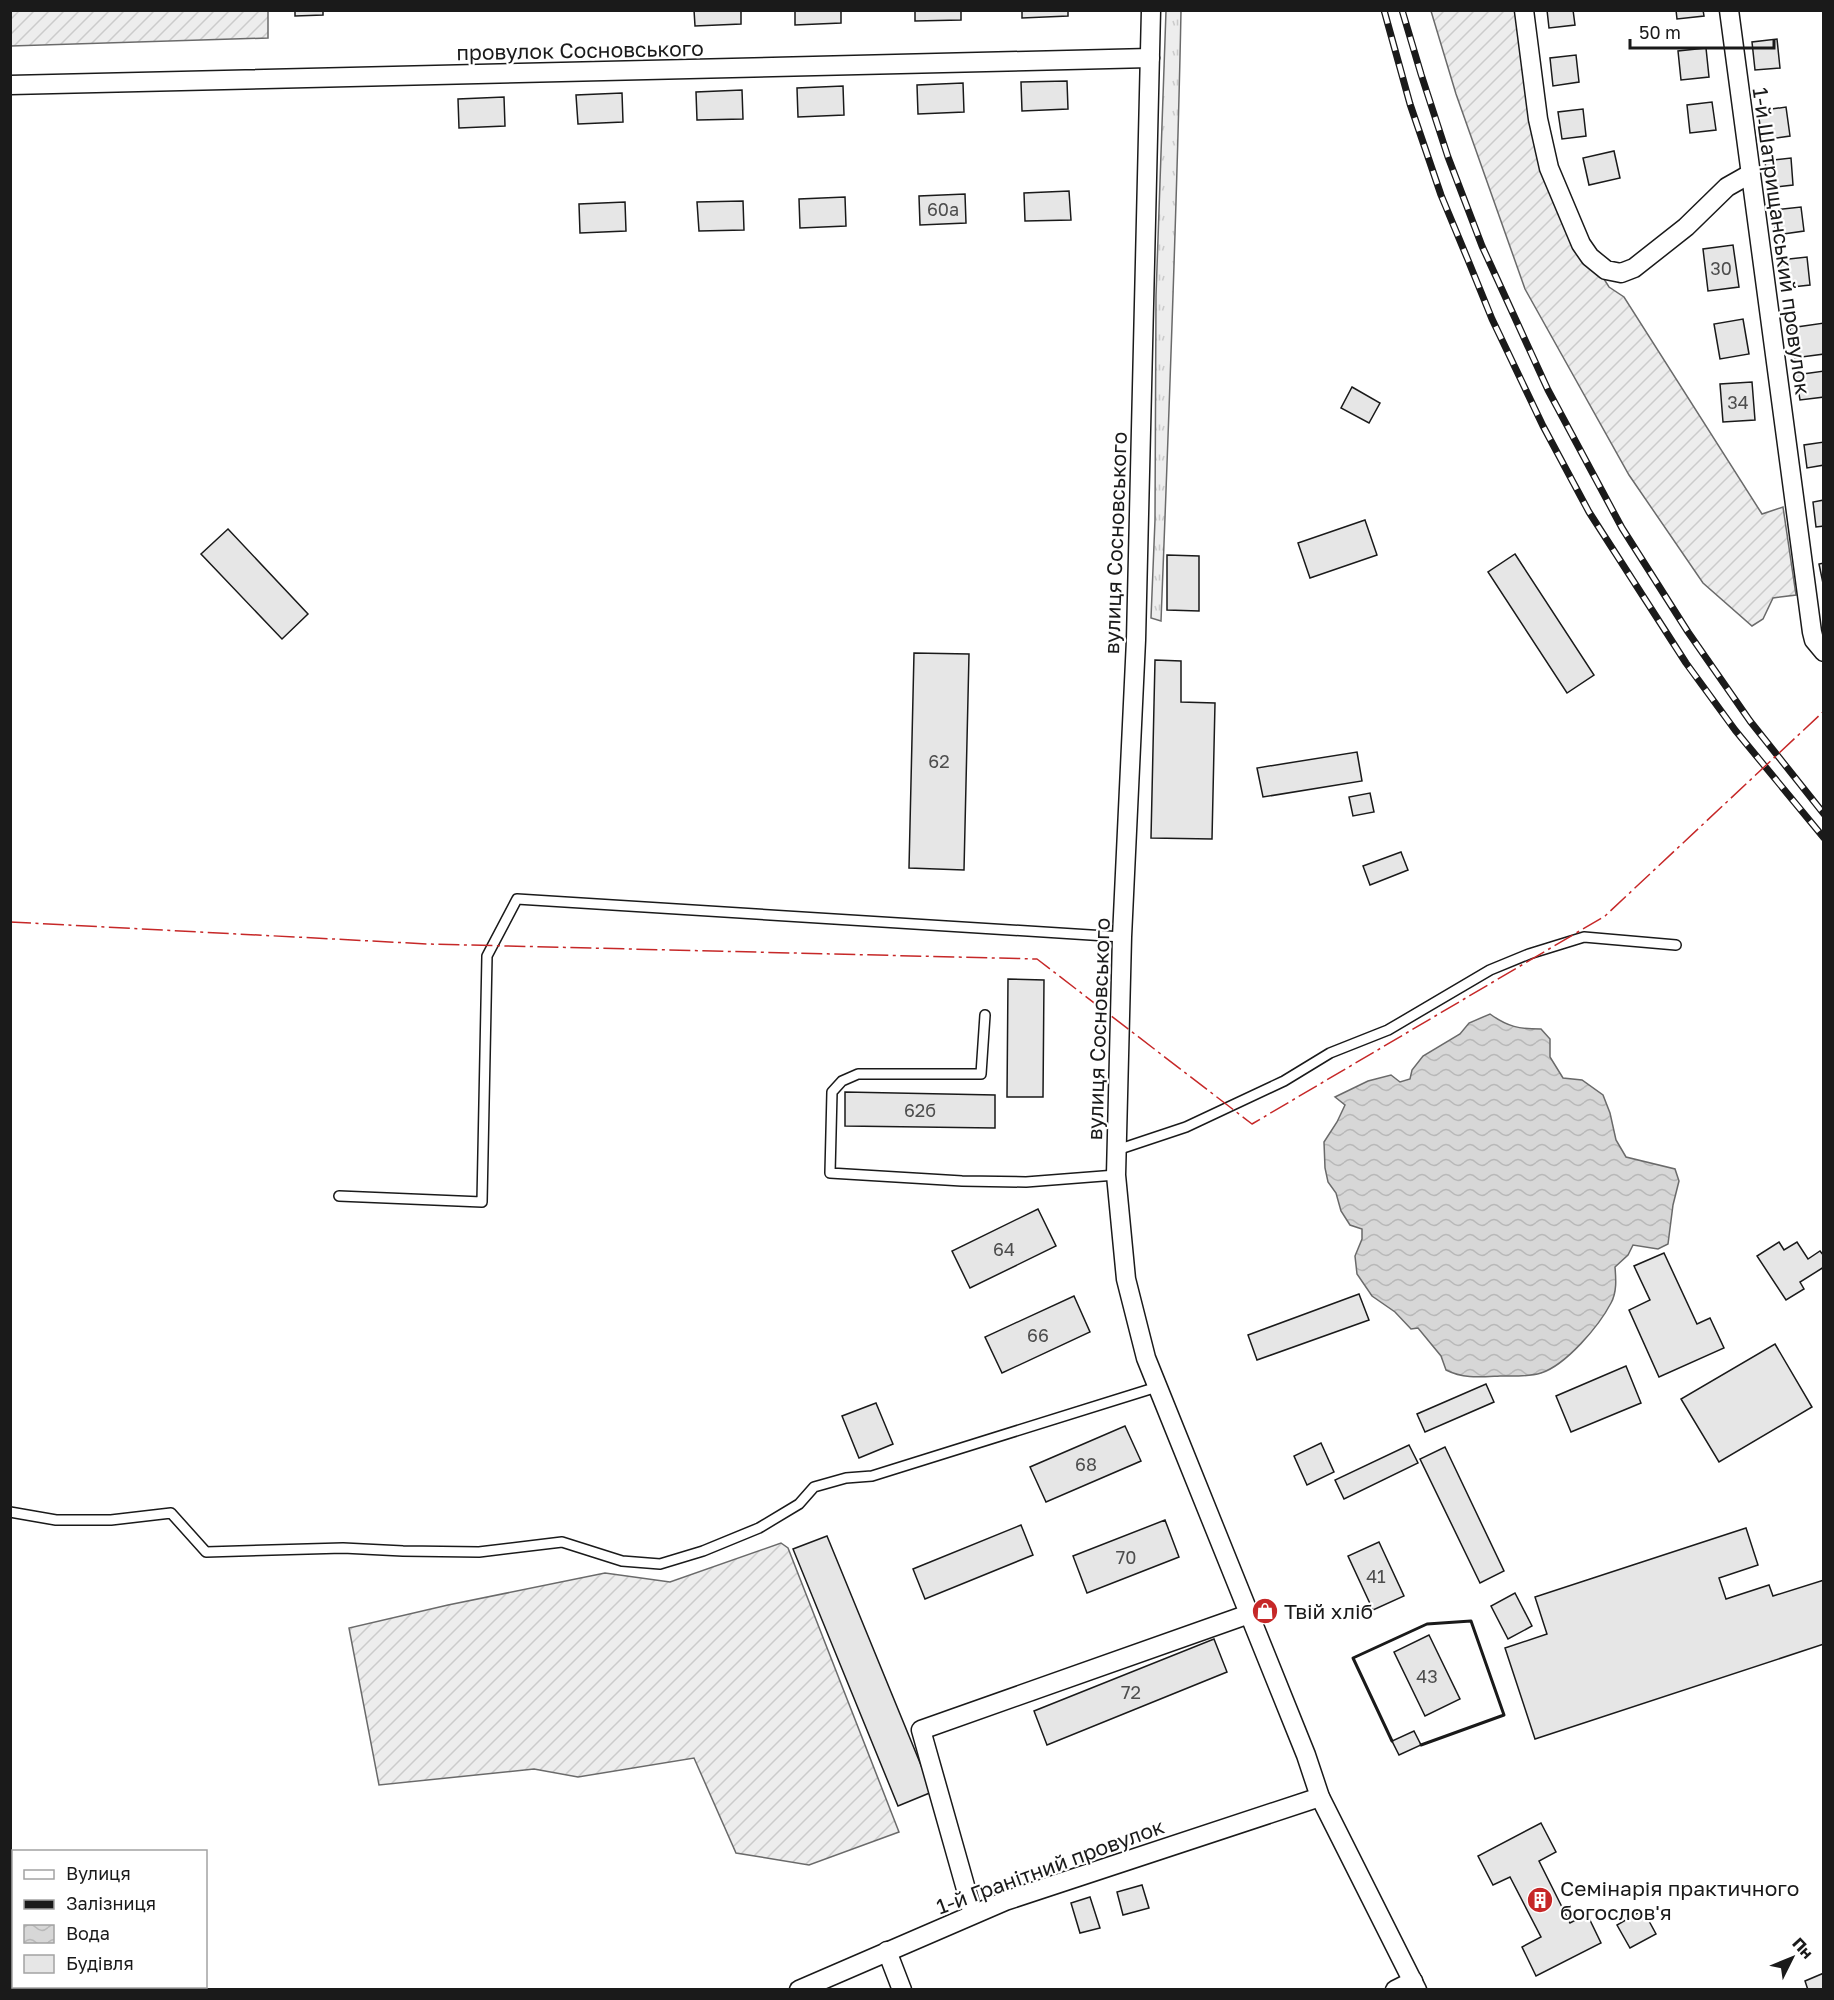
<svg xmlns="http://www.w3.org/2000/svg" width="1834" height="2000" viewBox="0 0 1834 2000" font-family="'Golos Text',sans-serif">
<style>
.grass{fill:url(#grass-tufts);stroke:#6a6a6a;stroke-width:1.5}
.garden{fill:url(#garden-furrows);stroke:#6a6a6a;stroke-width:1.5}
.water{fill:url(#water-waves);stroke:#6a6a6a;stroke-width:1.5}
.building{fill:#e6e6e6;stroke:#1a1a1a;stroke-width:1.5}
.lines{fill:none;stroke-linecap:round;stroke-linejoin:round}
.lane-casing{stroke:#1a1a1a;stroke-width:12}
.street-casing{stroke:#1a1a1a;stroke-width:21}
.lane{stroke:#fff;stroke-width:9}
.street{stroke:#fff;stroke-width:18}
.rail-casing{stroke:#1a1a1a;stroke-width:7}
.rail{stroke:#fff;stroke-width:4.5;stroke-dasharray:14;stroke-linecap:butt}
.wall{stroke:#1a1a1a;stroke-width:3}
.power{stroke:#c62828;stroke-width:1.5;stroke-dasharray:21 4.5 3 4.5;stroke-linecap:butt}
.labels{text-anchor:middle;dominant-baseline:central;stroke-width:4.5;stroke-linejoin:round;paint-order:stroke}
.number-label{font-size:18px;fill:#4d4d4d}
.street-label{font-size:21px;fill:#1a1a1a;stroke:#fff}
.poi-label{font-size:21px;fill:#1a1a1a;stroke:#fff;text-anchor:start}
</style>
<defs>
<pattern id="grass-tufts" width="24" height="20" patternUnits="userSpaceOnUse" patternTransform="scale(1.5)"><rect width="24" height="20" fill="#ededed"/><path d="M3 7l-1-3M5 7V3M7 7l1-3M15 17l-1-3M17 17v-4M19 17l1-3" fill="none" stroke="#cbcbcb"/></pattern>
<pattern id="garden-furrows" width="10" height="10" patternUnits="userSpaceOnUse" patternTransform="scale(1.5)"><rect width="10" height="10" fill="#ededed"/><path d="M-1 1l2-2M0 10L10 0M9 11l2-2" fill="none" stroke="#cbcbcb"/></pattern>
<pattern id="water-waves" width="16" height="10" patternUnits="userSpaceOnUse" patternTransform="scale(1.5)"><rect width="16" height="10" fill="#d7d7d7"/><path d="M0 5q4-4 8 0t8 0" fill="none" stroke="#b8b8b8"/></pattern>
</defs>
<rect width="100%" height="100%" fill="#fff"/>
<path class="grass" d="M 1181,11 C 1177,214 1169,417 1161,621 L 1151,618 L 1155,520 L 1156,296 L 1166,11 Z"/>
<g class="garden">
<polygon points="10,11 268,11 268,38 11,46"/>
<polygon points="1431,11 1516,11 1532,126 1597,268 1609,287 1624,297 1762,514 1783,507 1796,595 1773,598 1763,619 1752,626 1703,583 1629,475 1525,289 1456,94"/>
<polygon points="781,1543 788,1548 899,1832 809,1865 736,1853 694,1758 578,1777 534,1769 379,1785 349,1628 448,1605 605,1573 670,1582"/>
</g>
<path class="water" d="M 1490,1014 C 1508,1027 1519,1029 1541,1029 L 1550,1039 L 1550,1057 L 1563,1078 L 1582,1080 L 1603,1095 L 1610,1113 L 1616,1140 L 1626,1157 L 1675,1169 L 1679,1181 L 1673,1205 L 1668,1244 L 1658,1249 L 1633,1245 L 1628,1255 L 1615,1267 C 1616,1279 1617,1292 1611,1303 C 1599,1326 1566,1365 1541,1373 C 1528,1377 1513,1376 1500,1376 C 1480,1377 1464,1379 1446,1370 L 1441,1356 L 1418,1328 L 1411,1329 L 1395,1312 L 1372,1296 L 1357,1274 L 1355,1256 L 1362,1239 L 1362,1229 L 1350,1225 L 1341,1211 L 1336,1193 L 1328,1182 L 1325,1168 L 1324,1142 L 1337,1122 L 1345,1105 L 1335,1097 L 1368,1081 L 1391,1075 L 1400,1082 L 1410,1079 L 1412,1070 L 1423,1056 L 1460,1034 L 1469,1023 Z"/>
<g class="building">
<polygon points="295,10 323,10 323,15 295,16"/>
<polygon points="694,10 741,10 741,24 695,26"/>
<polygon points="795,10 841,10 841,23 795,25"/>
<polygon points="915,10 961,10 961,20 915,21"/>
<polygon points="1022,10 1068,10 1068,16 1022,18"/>
<polygon points="1547,10 1573,10 1575,25 1549,28"/>
<polygon points="1676,10 1703,10 1704,16 1677,19"/>
<polygon points="1777,39 1780,68 1755,70 1752,42"/>
<polygon points="1706,48 1709,77 1681,80 1678,51"/>
<polygon points="1576,55 1579,82 1553,86 1550,58"/>
<polygon points="1067,81 1068,109 1022,111 1021,82"/>
<polygon points="963,83 964,112 918,114 917,85"/>
<polygon points="843,86 844,115 798,117 797,88"/>
<polygon points="742,90 743,119 697,120 696,92"/>
<polygon points="622,93 623,122 578,124 576,95"/>
<polygon points="504,97 505,126 459,128 458,99"/>
<polygon points="1712,102 1716,130 1690,133 1687,105"/>
<polygon points="1786,107 1790,136 1762,140 1758,111"/>
<polygon points="1583,109 1586,136 1562,139 1558,112"/>
<polygon points="1614,151 1620,178 1589,185 1583,158"/>
<polygon points="1791,158 1793,185 1768,188 1765,161"/>
<polygon points="1069,191 1071,220 1025,221 1024,193"/>
<polygon points="965,194 966,223 920,225 919,196"/>
<polygon points="845,197 846,226 800,228 799,199"/>
<polygon points="743,201 744,230 699,231 697,202"/>
<polygon points="625,202 626,231 580,233 579,204"/>
<polygon points="1801,207 1804,231 1776,235 1773,210"/>
<polygon points="1733,245 1739,287 1708,291 1703,249"/>
<polygon points="1807,257 1810,285 1783,288 1780,260"/>
<polygon points="1743,319 1749,354 1720,359 1714,324"/>
<polygon points="1824,323 1824,354 1794,358 1790,328"/>
<polygon points="1824,371 1824,397 1800,400 1796,375"/>
<polygon points="1752,382 1755,420 1723,422 1720,384"/>
<polygon points="1352,387 1380,403 1369,423 1341,408"/>
<polygon points="1824,442 1824,465 1807,468 1804,445"/>
<polygon points="1824,500 1824,526 1816,527 1813,502"/>
<polygon points="1365,520 1377,555 1310,578 1298,543"/>
<polygon points="228,529 308,614 282,639 201,554"/>
<polygon points="1515,554 1594,675 1567,693 1488,572"/>
<polygon points="1167,555 1199,556 1199,611 1167,610"/>
<polygon points="1824,563 1824,588 1819,564"/>
<polygon points="914,653 969,654 964,870 909,868"/>
<polygon points="1155,660 1181,661 1181,702 1215,703 1212,839 1151,838"/>
<polygon points="1357,752 1362,781 1263,797 1257,768"/>
<polygon points="1370,793 1374,812 1353,816 1349,797"/>
<polygon points="1401,852 1408,870 1370,885 1363,866"/>
<polygon points="1008,979 1044,980 1043,1097 1007,1097"/>
<polygon points="845,1092 995,1095 995,1128 845,1126"/>
<polygon points="1038,1209 1056,1246 970,1288 952,1251"/>
<polygon points="1779,1242 1784,1250 1797,1242 1808,1259 1820,1251 1824,1256 1824,1267 1800,1282 1804,1289 1786,1300 1757,1256"/>
<polygon points="1664,1253 1697,1324 1710,1318 1724,1348 1659,1377 1629,1310 1650,1300 1634,1266"/>
<polygon points="1359,1294 1369,1320 1257,1360 1248,1335"/>
<polygon points="1074,1296 1090,1332 1002,1373 985,1337"/>
<polygon points="1775,1344 1812,1407 1719,1462 1681,1399"/>
<polygon points="1626,1366 1641,1403 1571,1432 1556,1396"/>
<polygon points="1486,1384 1494,1402 1425,1432 1417,1414"/>
<polygon points="876,1403 893,1444 859,1458 842,1416"/>
<polygon points="1125,1426 1141,1461 1046,1502 1030,1467"/>
<polygon points="1321,1443 1334,1472 1307,1485 1294,1456"/>
<polygon points="1409,1445 1418,1463 1344,1499 1335,1480"/>
<polygon points="1445,1447 1504,1571 1480,1583 1420,1459"/>
<polygon points="1165,1520 1179,1557 1087,1593 1073,1556"/>
<polygon points="1021,1525 1033,1555 925,1599 913,1569"/>
<polygon points="1746,1528 1758,1565 1719,1578 1726,1599 1769,1585 1773,1596 1824,1580 1824,1644 1535,1739 1505,1648 1547,1634 1535,1597"/>
<polygon points="827,1536 932,1792 898,1806 793,1549"/>
<polygon points="1379,1542 1404,1596 1373,1610 1348,1556"/>
<polygon points="1515,1593 1532,1626 1508,1639 1491,1606"/>
<polygon points="1429,1635 1460,1699 1425,1716 1394,1652"/>
<polygon points="1214,1639 1227,1672 1047,1745 1034,1711"/>
<polygon points="1414,1731 1421,1745 1399,1755 1392,1741"/>
<polygon points="1541,1823 1556,1852 1539,1861 1570,1923 1587,1914 1601,1943 1536,1976 1522,1947 1541,1937 1510,1877 1493,1885 1478,1856"/>
<polygon points="1142,1885 1149,1908 1123,1915 1117,1892"/>
<polygon points="1090,1897 1100,1928 1080,1933 1071,1903"/>
<polygon points="1643,1910 1656,1934 1630,1948 1617,1925"/>
<polygon points="1824,1973 1824,1990 1808,1990 1805,1981"/>
</g>
<g class="lines">
<g class="lane-casing">
<g id="lane">
<polyline points="985,1015 981,1074 858,1074 842,1081 832,1092 830,1173 962,1181 1026,1182 1116,1175"/>
<polyline points="1117,1150 1186,1127 1284,1081 1330,1053 1388,1030 1490,970 1529,954 1584,937 1676,945"/>
<polyline points="339,1196 482,1202 487,956 517,899 1122,937"/>
<polyline points="10,1512 56,1520 111,1520 171,1513 206,1552 343,1548 403,1551 479,1552 562,1542 622,1561 660,1564 703,1551 759,1528 799,1504 814,1487 846,1478 872,1476 1157,1387"/>
</g>
</g>
<g class="street-casing">
<g id="street">
<polyline points="1151,10 1136,640 1122,937 1116,1175 1126,1279 1146,1358 1306,1755 1320,1797 1417,1990"/>
<polyline points="1524,10 1538,119 1549,168 1581,244 1590,257 1606,270 1621,273 1634,268 1686,227 1727,187 1750,174"/>
<polyline points="1729,10 1812,632 1814,640 1824,652"/>
<polyline points="10,85 1150,58"/>
<polyline points="973,1914 921,1730 1249,1614"/>
<polyline points="887,1951 902,1990"/>
<polyline points="799,1990 1005,1901 1320,1797"/>
<polyline points="1395,1990 1413,1981"/>
</g>
</g>
<use href="#lane" class="lane"/>
<use href="#street" class="street"/>
<g class="rail-casing">
<g id="rail">
<polyline points="1384,10 1410,104 1441,195 1468,260 1492,319 1543,426 1589,512 1686,663 1735,730 1824,838"/>
<polyline points="1402,10 1421,74 1448,157 1482,246 1548,390 1622,528 1688,632 1750,721 1824,814"/>
</g>
</g>
<use href="#rail" class="rail"/>
<polyline class="wall" points="1392,1741 1353,1658 1427,1624 1471,1621 1504,1715 1421,1745"/>
<polyline class="power" points="10,922 428,944 1037,959 1252,1124 1605,916 1824,711"/>
</g>
<defs>
<g id="shop-disc" transform="scale(1.35)"><circle r="9.5" fill="#c62828" stroke="#fff"/><path d="M-5-2.5h2.3a2.7 3.5 0 0 1 5.4 0H5L5.5 6h-11ZM-1.5-2.5h3a1.5 2.3 0 0 0-3 0Z" fill="#fff"/></g>
<g id="building-disc" transform="scale(1.35)"><circle r="9.5" fill="#c62828" stroke="#fff"/><path d="M-4-6H4V6H1V3H-1V6H-4ZM-2.5-4.3h1.7v1.8h-1.7ZM.8-4.3h1.7v1.8H.8ZM-2.5-1h1.7V.8h-1.7ZM.8-1h1.7V.8H.8Z" fill="#fff"/></g>
</defs>
<g fill-rule="evenodd">
<use href="#shop-disc" x="1265" y="1611"/>
<use href="#building-disc" x="1540" y="1900"/>
</g>
<g class="labels">
<g class="number-label">
<text x="943" y="209">60а</text>
<text x="1721" y="268">30</text>
<text x="1738" y="402">34</text>
<text x="939" y="761">62</text>
<text x="920" y="1110">62б</text>
<text x="1004" y="1249">64</text>
<text x="1038" y="1335">66</text>
<text x="1086" y="1464">68</text>
<text x="1126" y="1557">70</text>
<text x="1376" y="1576">41</text>
<text x="1427" y="1676">43</text>
<text x="1131" y="1692">72</text>
</g>
<g class="street-label">
<text transform="translate(580 50) rotate(-1)">провулок Сосновського</text>
<text transform="translate(1782 241) rotate(82)">1-й Шатрищанський провулок</text>
<text transform="translate(1115 543) rotate(-88)">вулиця Сосновського</text>
<text transform="translate(1098 1029) rotate(-88)">вулиця Сосновського</text>
<text transform="translate(1050 1866) rotate(-20)">1-й Гранітний провулок</text>
</g>
<g class="poi-label">
<text x="1284" y="1611">Твій хліб</text>
<text x="1560" y="1888">Семінарія практичного<tspan x="1560" dy="24">богослов'я</tspan></text>
</g>
</g>
<rect width="1834" height="2000" fill="none" stroke="#1a1a1a" stroke-width="24"/>
<rect x="12" y="1850" width="195" height="138" fill="#ffffff" stroke="#a3a3a3" stroke-width="1.5"/>
<rect x="24" y="1870" width="30" height="9" fill="#ffffff" stroke="#a3a3a3" stroke-width="1.5"/>
<text x="66" y="1880" font-size="18" fill="#1a1a1a">Вулиця</text>
<rect x="24" y="1900" width="30" height="9" fill="#1a1a1a" stroke="#a3a3a3" stroke-width="1.5"/>
<text x="66" y="1910" font-size="18" fill="#1a1a1a">Залізниця</text>
<rect x="24" y="1925" width="30" height="18" fill="url(#water-waves)" stroke="#a3a3a3" stroke-width="1.5"/>
<text x="66" y="1940" font-size="18" fill="#1a1a1a">Вода</text>
<rect x="24" y="1955" width="30" height="18" fill="#e6e6e6" stroke="#a3a3a3" stroke-width="1.5"/>
<text x="66" y="1970" font-size="18" fill="#1a1a1a">Будівля</text>
<g transform="translate(1792 1958) rotate(47)" stroke="#ffffff" stroke-width="4.5" paint-order="stroke">
<path d="M0-4.5L10 22L0 15L-10 22Z" fill="#1a1a1a"/>
<text y="-9" font-size="16" font-weight="bold" text-anchor="middle" fill="#1a1a1a">Пн</text>
</g>
<path d="M1630 39v9h144v-9" fill="none" stroke="#1a1a1a" stroke-width="3"/>
<text x="1639" y="39" font-size="18" fill="#1a1a1a" stroke="#ffffff" stroke-width="4.5" paint-order="stroke">50 m</text>
</svg>
